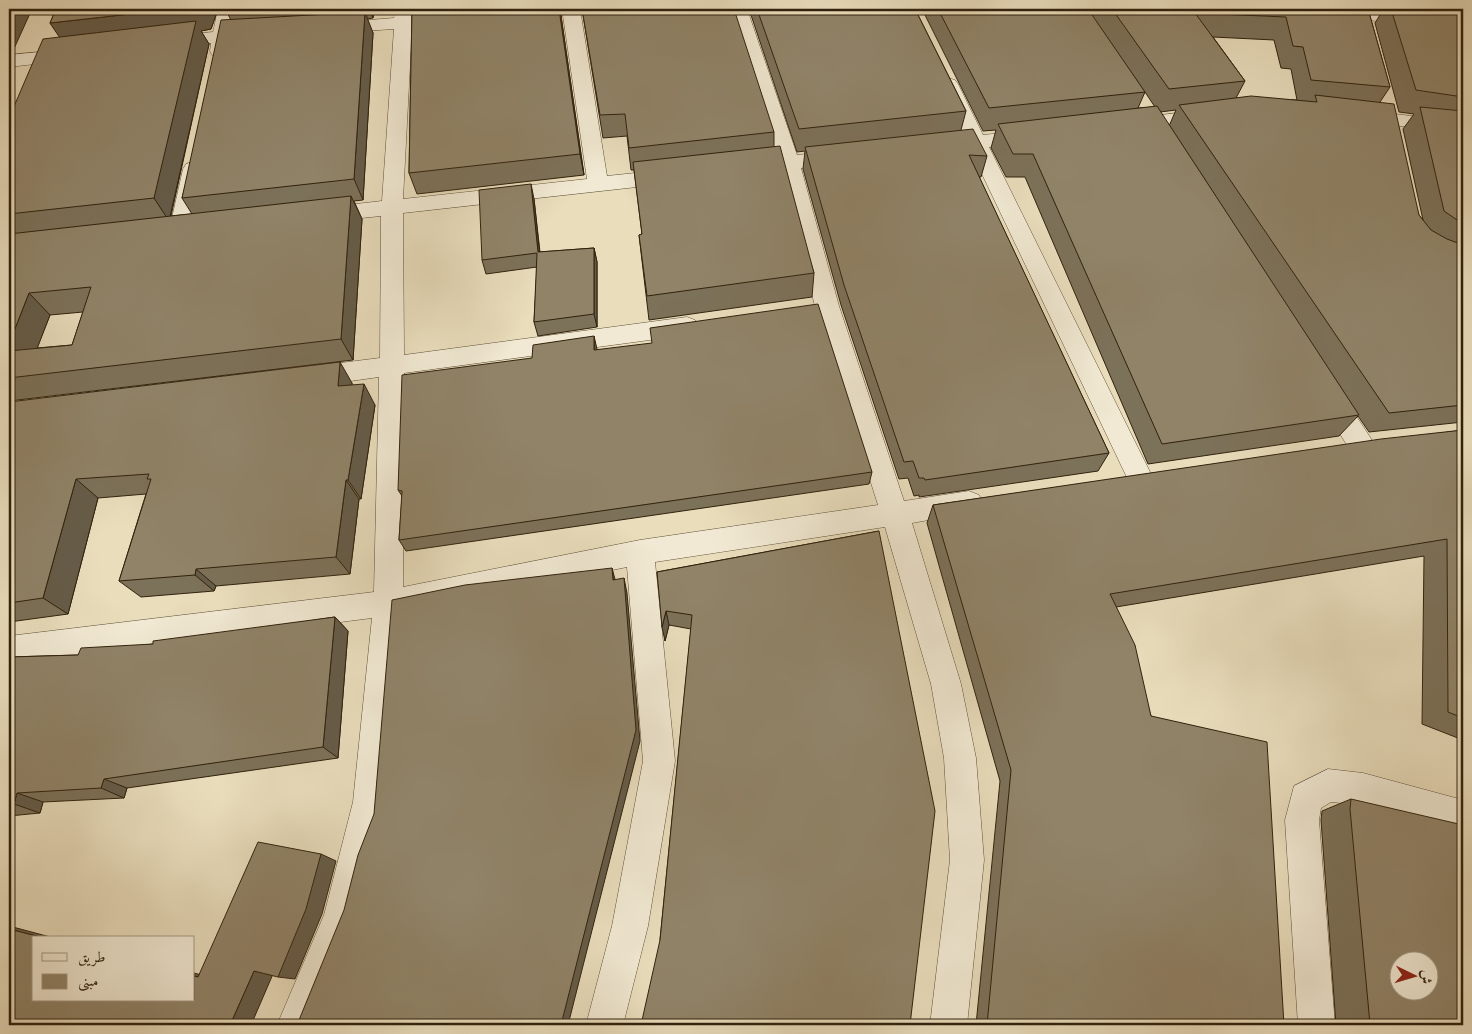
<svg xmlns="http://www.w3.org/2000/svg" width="1472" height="1034" viewBox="0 0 1472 1034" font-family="'Gentium Book Plus',Amiri,serif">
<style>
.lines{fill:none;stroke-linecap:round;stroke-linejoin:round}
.street-casing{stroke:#5e5139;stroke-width:1}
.street{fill:#f1e9d3;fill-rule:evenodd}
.wall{fill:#7c7159;stroke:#30220d;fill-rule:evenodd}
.shaded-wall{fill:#655c49;stroke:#30220d}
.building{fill:#908368;stroke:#30220d;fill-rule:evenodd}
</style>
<rect width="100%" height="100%" fill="#e9ddbc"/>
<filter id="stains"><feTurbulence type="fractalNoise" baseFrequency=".004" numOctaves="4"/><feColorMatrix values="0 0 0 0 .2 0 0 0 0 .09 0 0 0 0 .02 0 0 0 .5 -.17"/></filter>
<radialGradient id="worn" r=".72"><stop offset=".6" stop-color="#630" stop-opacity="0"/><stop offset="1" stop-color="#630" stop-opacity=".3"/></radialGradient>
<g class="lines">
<g class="street-casing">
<g id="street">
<polygon points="218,9 236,9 232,30 256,27 263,29 265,33 263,37 230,41 226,55 212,55 210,51 211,43 169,48 162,46 160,42 162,38 169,36 213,32"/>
<polygon points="395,9 413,9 413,17 426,18 429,22 426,26 412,28 403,199 587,179 562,9 580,9 607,176 673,169 680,171 684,176 680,181 673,183 403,213 404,355 687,317 695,320 699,326 695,332 687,335 404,373 403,587 640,540 878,505 815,306 780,170 748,174 741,172 738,167 741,162 777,157 729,9 747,9 797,155 842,150 849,152 852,157 849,162 801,168 839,306 904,501 969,491 979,495 983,503 979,511 912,523 961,684 976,758 984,860 967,1025 930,1025 950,860 944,758 931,684 885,527 655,562 675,761 648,926 623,1025 586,1025 612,926 643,761 627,567 402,613 385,802 358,915 314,1025 277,1025 324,915 353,802 372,618 9,664 9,636 374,592 379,377 308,387 299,384 296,377 299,370 308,367 380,358 381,216 321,222 313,220 310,215 313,210 321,208 382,201 394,29 333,33 327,32 324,28 327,24 333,23 394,18"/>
<polygon points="1307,9 1361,9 1463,21 1463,31 1316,14 1310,13"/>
<polygon points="72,49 79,51 81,55 79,59 9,67 9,55"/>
<polygon points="948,78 955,80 958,84 983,135 1031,130 1038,131 1041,136 1038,141 989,147 1153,478 1149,486 1140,489 1131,486 970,149 942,153 935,151 932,146 935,141 964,137 938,84 941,80"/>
<polygon points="1210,109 1217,111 1220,115 1217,119 1128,131 1121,129 1118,125 1121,121 1128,119"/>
<polygon points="1360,110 1463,122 1463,134 1353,120 1350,116 1353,112"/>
<polygon points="193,162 200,164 203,169 191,231 188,236 180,239 172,236 169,231 183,169 186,164"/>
<polygon points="1328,384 1337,387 1370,437 1374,445 1370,453 1361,456 1352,453 1319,401 1315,394 1319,387"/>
<polygon points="1328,769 1363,773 1463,800 1463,832 1363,805 1331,802 1321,808 1319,820 1335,1025 1298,1025 1285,820 1294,786"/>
</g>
</g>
<use href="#street" class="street"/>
</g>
<g class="wall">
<path d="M 56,9 L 218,9 L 211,29 L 201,31 L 209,44 L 171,216 L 192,214 L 182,198 L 231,20 L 225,9 L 374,9 L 373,18 L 367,19 L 373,33 L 363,200 L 354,201 L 362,219 L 353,360 L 9,401 L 9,118 L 60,37 L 50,23 ZM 83,312 L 72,345 L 37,348 L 50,315 Z"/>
<polygon points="412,9 560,9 584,175 417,194 409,173"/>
<polygon points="582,9 774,132 774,146 814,273 812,297 649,320 639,235 642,234 634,170 631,170 627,136 603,138"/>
<polygon points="749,9 915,9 966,111 961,130 987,156 981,177 979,177 1109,453 1098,471 919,497 919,495 914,496 908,478 899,479 841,305 803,169 805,151 797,152"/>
<path d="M 922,9 L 1368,9 L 1390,87 L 1380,102 L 1419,215 L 1423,220 L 1403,129 L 1414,114 L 1399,112 L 1375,23 L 1383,10 L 1376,9 L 1463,9 L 1463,422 L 1369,432 L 1358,416 L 1339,436 L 1148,464 L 1025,177 L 1006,177 L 991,148 L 996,130 L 983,131 ZM 1213,37 L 1274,40 L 1281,68 L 1291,69 L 1297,100 L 1236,98 L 1245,81 ZM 1145,92 L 1155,107 L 1138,108 ZM 1176,110 L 1169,126 L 1160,112 Z"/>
<polygon points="534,199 540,252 594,248 597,262 597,327 538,336 534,322 537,267 486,274 482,260"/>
<polygon points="597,350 872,472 869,484 406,551 399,540 402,496 398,490"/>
<polygon points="352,383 352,385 375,405 361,499 359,499 350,574 216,586 214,591 141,597 119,581 146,494 98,498 68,614 9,622 9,402"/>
<polygon points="1463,430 1463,740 1422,724 1424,556 1116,607 1151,716 1284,1025 976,1025 1000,781 927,523 933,505"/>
<polygon points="879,531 660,940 691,629 669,625 665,641 657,572"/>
<polygon points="335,617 348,631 338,758 127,788 124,798 43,802 40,813 9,816 9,657 78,655"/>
<polygon points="1351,799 1463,1025 1336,1025 1321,820 1322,811"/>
</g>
<g class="shaded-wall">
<polygon points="9,9 32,9 12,53 9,53"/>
<polygon points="175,9 218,9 211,29 201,31 209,44 169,221 154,198 66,47 50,23"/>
<polygon points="370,9 374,9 373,18"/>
<polygon points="559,9 560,9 584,175 580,154"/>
<polygon points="365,12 373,33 363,200 354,179"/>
<polygon points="531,184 534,199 541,266 538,252"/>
<polygon points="351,196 362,219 353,360 341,339"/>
<polygon points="594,248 597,262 597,327 594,314"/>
<polygon points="29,293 50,315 28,372 9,353 9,344"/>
<polygon points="594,336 597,349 597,364 594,350"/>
<polygon points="340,362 352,383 350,407 338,386"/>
<polygon points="364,384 375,405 361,499 348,480"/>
<polygon points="76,479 98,498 68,614 43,598"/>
<polygon points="346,480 359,499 350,574 336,557"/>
<polygon points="612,568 616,583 613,580"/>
<polygon points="196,569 216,586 214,591 195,575"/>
<polygon points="624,578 627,593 640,741 568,1025 561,1025"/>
<polygon points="666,611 669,625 665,641 662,627"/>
<polygon points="335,617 348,631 338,758 323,747"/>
<polygon points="104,779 127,788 124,798 101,788"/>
<polygon points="17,793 43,802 40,813 14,804"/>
<polygon points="321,854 336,861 322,914 295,979 278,977"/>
<polygon points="9,926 54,938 44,938 9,929"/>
<polygon points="254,971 273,974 251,1025 230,1025"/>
<polygon points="194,973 219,980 198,977 194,976"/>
</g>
<g class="building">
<polygon points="56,9 175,9 50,23"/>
<polygon points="412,9 559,9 580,154 409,173"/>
<polygon points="582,9 734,9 774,132 629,148 625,114 600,115"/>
<polygon points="757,9 915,9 966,111 799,129"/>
<polygon points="938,9 1088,9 1145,92 989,108"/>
<polygon points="1112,9 1368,9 1390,87 1311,80 1303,47 1293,46 1286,17 1195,13 1245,81 1169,89"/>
<polygon points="1391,9 1463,9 1463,97 1416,90"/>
<polygon points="365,12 354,179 182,198 221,20"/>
<polygon points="196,21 154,198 9,214 9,118 43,39"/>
<polygon points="1315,95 1394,104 1419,215 1431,230 1447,239 1463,245 1463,405 1389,413 1179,105 1251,96 1317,102"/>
<polygon points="1157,106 1359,415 1162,444 1033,154 1013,154 998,124"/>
<polygon points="1420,107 1463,111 1463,224 1444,211"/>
<polygon points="973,129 987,156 969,155 1109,453 925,480 924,478 919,478 913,461 904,462 844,285 805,147"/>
<polygon points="780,146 814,273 647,296 639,235 642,234 633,162"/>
<polygon points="531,184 538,252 594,248 594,314 534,322 537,253 482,260 479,190"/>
<polygon points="351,196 341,339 9,378 9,351 72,345 91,287 29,293 9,344 9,234"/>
<polygon points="818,304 872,472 399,540 402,491 398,490 402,375 532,358 533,345 594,336 594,350 652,343 650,328"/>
<polygon points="340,362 338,386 364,384 348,480 346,480 336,557 196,569 195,575 119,581 151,479 147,479 149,474 76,479 43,598 9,603 9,402"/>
<polygon points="1463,430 1463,718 1448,712 1447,539 1110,594 1135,645 1151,716 1267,742 1284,1025 987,1025 1011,770 933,505 1381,439"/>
<polygon points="879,531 935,811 910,1025 641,1025 660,940 692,615 666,611 662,627 657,572"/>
<polygon points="612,568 613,580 624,578 636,730 561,1025 296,1025 297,1025 344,910 358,855 374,814 392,600 465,585"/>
<polygon points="335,617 323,747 104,779 101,788 17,793 14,804 9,804 9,657 78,655 81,648 153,644 153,641"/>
<path d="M 1351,799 L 1463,825 L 1463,1025 L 1369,1025 L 1370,1024 L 1350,809 ZM 1400,962 L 1430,962 L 1430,992 L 1400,992 Z"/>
<polygon points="258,842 321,854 306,909 278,977 254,971 230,1025 34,1025 9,1018 9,929 44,938 34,938 34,1000 194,1000 194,976 198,977"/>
</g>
<rect width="1472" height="1034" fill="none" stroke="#e9ddbc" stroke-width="30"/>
<rect x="10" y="10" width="1452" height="1014" fill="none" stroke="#30220d" stroke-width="2.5"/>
<rect x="15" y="15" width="1442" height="1004" fill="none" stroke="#30220d"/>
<rect x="32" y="936" width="162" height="65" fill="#f1e9d3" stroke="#a49984"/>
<rect x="42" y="953" width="25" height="8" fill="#f1e9d3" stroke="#a49984"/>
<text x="78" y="962" font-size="15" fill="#30220d">طريق</text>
<rect x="42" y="974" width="25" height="15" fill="#908368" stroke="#a49984"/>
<text x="78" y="986" font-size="15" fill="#30220d">مبنى</text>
<g transform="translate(1414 976) rotate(95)"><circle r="24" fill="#f1e9d3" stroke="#a49984"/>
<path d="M0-4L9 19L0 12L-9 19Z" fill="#8f2418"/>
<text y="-8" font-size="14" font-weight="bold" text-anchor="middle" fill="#30220d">ش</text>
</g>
<rect width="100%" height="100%" filter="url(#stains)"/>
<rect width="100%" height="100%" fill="url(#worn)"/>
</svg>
